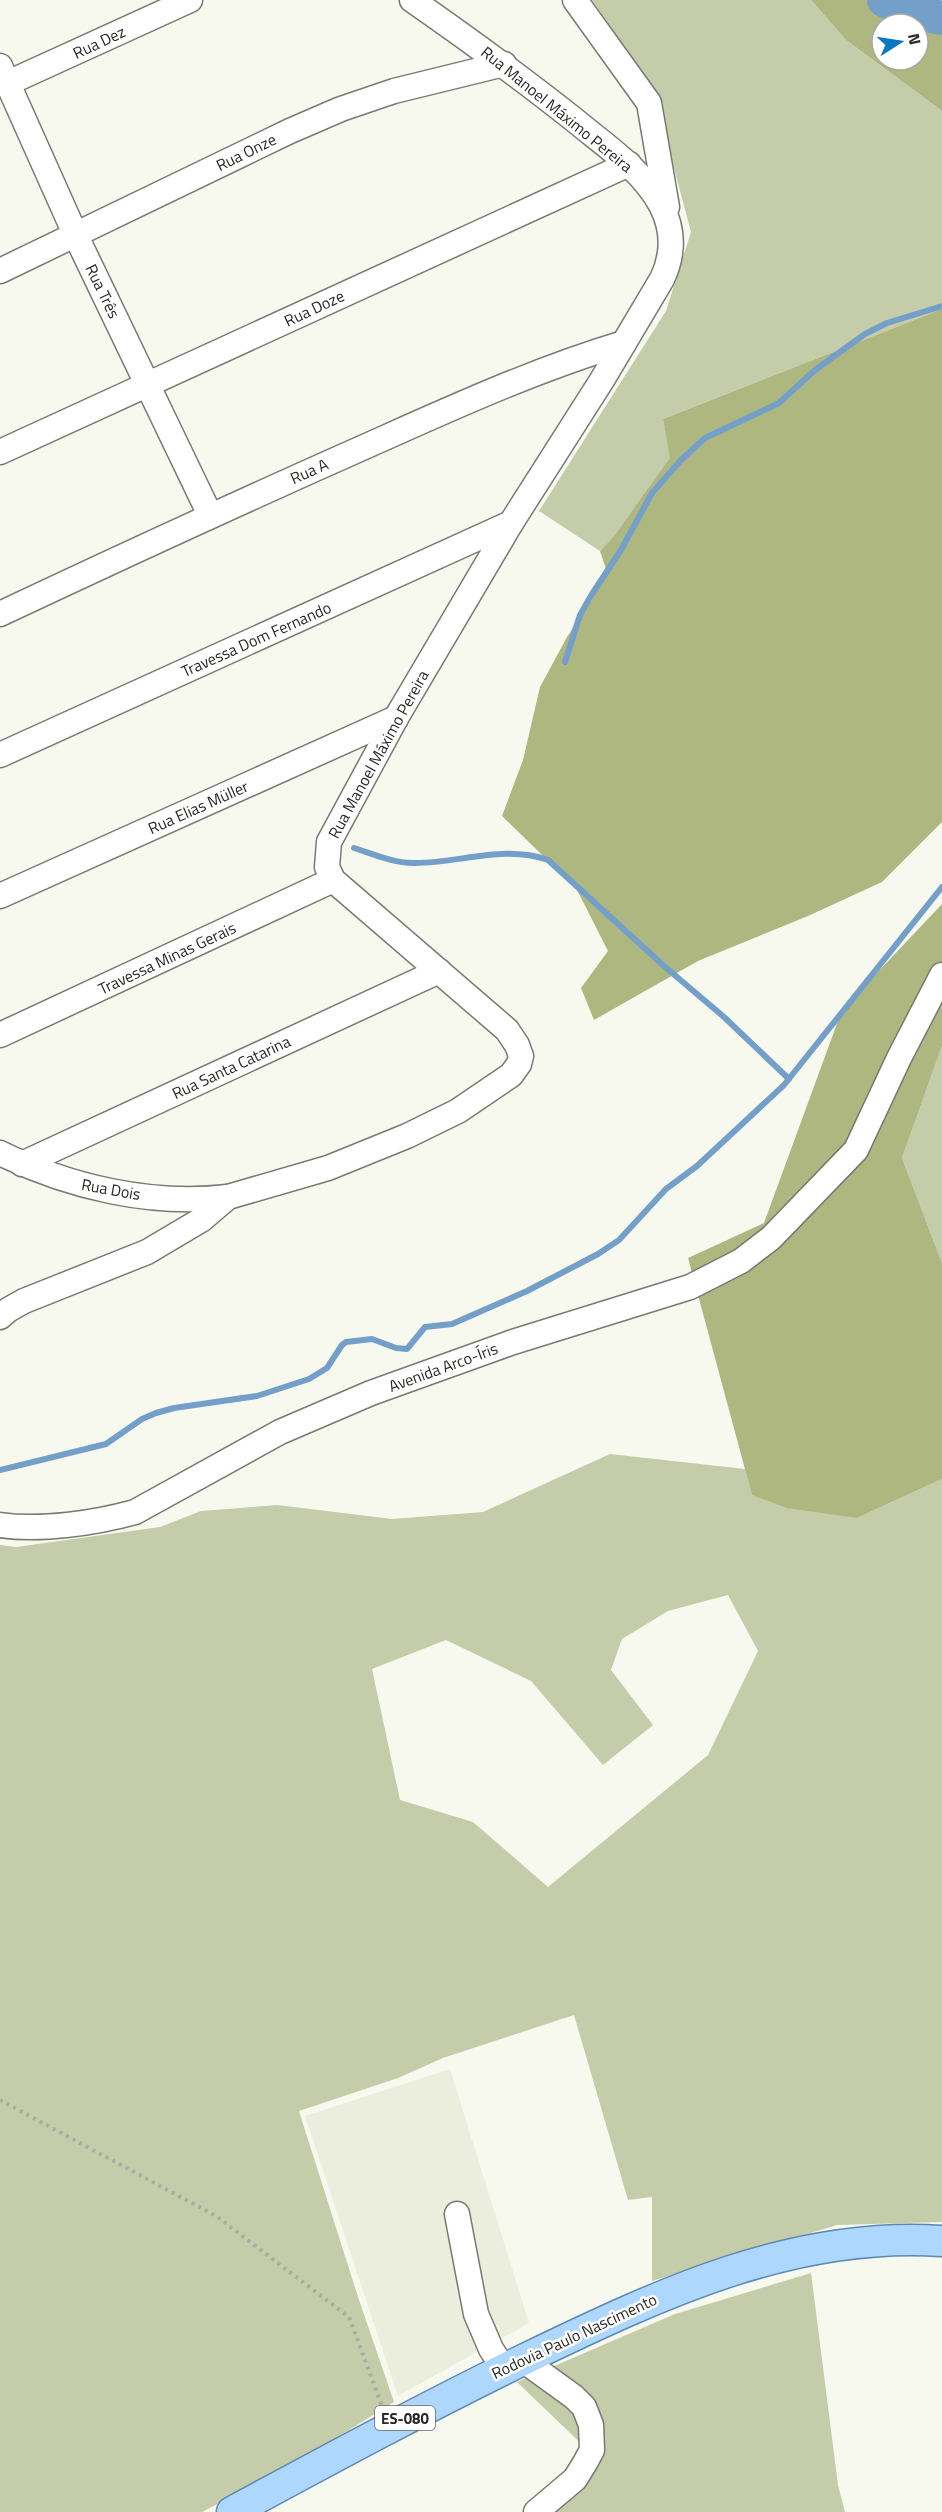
<svg xmlns="http://www.w3.org/2000/svg" width="942" height="2512" viewBox="0 0 942 2512" font-family="'Titillium Web',sans-serif">
<style>
.built{fill:#ebeedd}
.green{fill:#c5cca9;fill-rule:evenodd}
.forest{fill:#aeb77f;fill-rule:evenodd}
.lines{fill:none;stroke-linecap:round;stroke-linejoin:round}
.stream{stroke:#739fc8;stroke-width:6}
.river{stroke:#739fc8;stroke-width:34}
.minor-casing{stroke:#787a72;stroke-width:27}
.major-casing{stroke:#5b89b1;stroke-width:33}
.path{stroke:#aaaca4;stroke-width:4;stroke-dasharray:3 4.5;stroke-linecap:butt}
.minor{stroke:#fff;stroke-width:24}
.major{stroke:#add7fd;stroke-width:30}
.labels{text-anchor:middle;dominant-baseline:central;stroke-width:5;stroke-linejoin:round;paint-order:stroke}
.shield{fill:#fff;stroke:#686966;stroke-width:1.5}
.shield-label{font-size:15px;font-weight:bold;fill:#282925}
.street-label{font-size:16px;fill:#282925;stroke:#fff}
</style>
<rect width="100%" height="100%" fill="#f7f9ef"/>
<polygon class="built" points="450,2069 529,2323 398,2396 305,2116"/>
<g class="green">
<polygon points="592,0 811,0 846,40 942,111 942,309 663,419 671,458 614,536 600,551 539,511 666,311 691,232 653,89"/>
<polygon points="903,0 942,0 942,18"/>
<polygon points="942,1046 942,1263 902,1158"/>
<path d="M 610,1454 L 745,1469 L 752,1495 L 857,1518 L 942,1479 L 942,2222 L 837,2225 L 652,2281 L 652,2197 L 628,2200 L 574,2015 L 443,2058 L 398,2078 L 299,2111 L 358,2297 L 394,2402 L 291,2466 L 202,2512 L 0,2512 L 0,1545 L 16,1547 L 160,1527 L 201,1511 L 277,1505 L 392,1519 L 483,1512 ZM 728,1595 L 758,1651 L 708,1755 L 548,1887 L 473,1822 L 400,1800 L 372,1669 L 446,1640 L 531,1681 L 603,1765 L 653,1725 L 611,1670 L 622,1639 L 668,1611 Z"/>
<polygon points="811,2273 838,2485 845,2512 531,2512 592,2454 517,2382 675,2314"/>
</g>
<g class="forest">
<path d="M 811,0 L 903,0 L 942,18 L 942,111 L 846,40 ZM 882,24 L 918,24 L 918,60 L 882,60 Z"/>
<polygon points="942,309 942,822 882,882 808,916 698,961 594,1020 581,988 608,951 576,888 502,816 523,760 540,687 567,637 593,598 606,569 600,551 614,536 670,458 663,419"/>
<polygon points="942,904 942,1046 902,1158 942,1263 942,1479 857,1518 787,1508 752,1495 688,1258 764,1223 842,1010"/>
</g>
<g class="lines">
<g class="stream">
<polyline points="565,662 580,615 592,594 621,550 652,493 681,460 705,438 779,403 815,370 865,334 887,323 942,306"/>
<path d="M 354,848 C 373,854 393,863 413,863 C 458,864 503,844 548,860 L 664,966 L 724,1017 L 789,1079"/>
<polyline points="0,1470 106,1444 142,1419 156,1413 174,1408 257,1396 309,1379 327,1368 342,1345 346,1342 372,1339 396,1348 407,1349 425,1327 452,1324 527,1291 598,1254 619,1240 666,1189 697,1166 784,1085 942,887"/>
</g>
<polyline class="river" points="884,0 906,11 942,18"/>
<g class="minor-casing">
<g id="minor">
<polyline points="575,0 649,103 667,207"/>
<polyline points="0,66 76,236 210,515"/>
<polyline points="8,83 190,0"/>
<polyline points="0,271 290,131 341,109 394,91 504,64"/>
<polyline points="0,452 629,164"/>
<path d="M 0,614 C 123,556 247,499 371,444 C 454,407 537,369 624,343"/>
<polyline points="0,755 511,523"/>
<polyline points="0,896 396,718"/>
<polyline points="0,1035 333,880"/>
<path d="M 0,1153 C 69,1187 151,1206 228,1197"/>
<polyline points="22,1164 439,971"/>
<path d="M 0,1317 L 8,1310 L 24,1301 L 147,1252 L 201,1220 L 228,1197 L 328,1168 L 407,1136 L 458,1111 L 511,1075 L 519,1064 L 521,1056 L 517,1045 L 507,1030 L 333,880 L 327,867 L 329,842 L 396,718 L 511,523 L 602,380 L 662,279 C 674,254 674,230 661,205 C 642,170 607,147 577,122 C 523,79 468,39 412,0"/>
<path d="M 0,1525 C 41,1531 95,1523 135,1512 L 280,1432 L 371,1393 L 513,1342 L 690,1287 L 741,1261 L 771,1238 L 856,1150 L 899,1058 L 942,975"/>
<polyline points="457,2214 476,2314 491,2349 504,2369"/>
<polyline points="523,2360 574,2397 584,2407 591,2425 592,2450 585,2463 575,2479 536,2512"/>
</g>
</g>
<g class="major-casing">
<path id="major" d="M 232,2512 C 330,2459 428,2406 529,2357 C 660,2294 793,2231 942,2241"/>
</g>
<polyline class="path" points="0,2100 216,2216 349,2317 382,2406"/>
<use href="#minor" class="minor"/>
<use href="#major" class="major"/>
</g>
<g class="labels">
<rect class="shield" x="375" y="2406" width="60" height="24" rx="4.5"/>
<g class="shield-label">
<text x="405" y="2418">ES-080</text>
</g>
<g class="street-label">
<text transform="translate(99 42) rotate(-25)">Rua Dez</text>
<text transform="translate(557 109) rotate(39)">Rua Manoel Máximo Pereira</text>
<text transform="translate(246 152) rotate(-26)">Rua Onze</text>
<text transform="translate(103 291) rotate(64)">Rua Três</text>
<text transform="translate(314 308) rotate(-25)">Rua Doze</text>
<text transform="translate(309 471) rotate(-24)">Rua A</text>
<text transform="translate(256 639) rotate(-24)">Travessa Dom Fernando</text>
<text transform="translate(378 754) rotate(-61)">Rua Manoel Máximo Pereira</text>
<text transform="translate(198 807) rotate(-24)">Rua Elias Müller</text>
<text transform="translate(167 958) rotate(-25)">Travessa Minas Gerais</text>
<text transform="translate(231 1067) rotate(-25)">Rua Santa Catarina</text>
<text transform="translate(111 1189) rotate(10)">Rua Dois</text>
<text transform="translate(443 1367) rotate(-20)">Avenida Arco-Íris</text>
<text transform="translate(574 2336) rotate(-25)">Rodovia Paulo Nascimento</text>
</g>
</g>
<g transform="translate(900 42) rotate(78)"><circle r="28" fill="#ffffff" stroke="#a9a9a8" stroke-width="1.5"/>
<path d="M0-4.5L10 22L0 15L-10 22Z" fill="#0679c3"/>
<text y="-9" font-size="16" font-weight="bold" text-anchor="middle" fill="#282925">N</text>
</g>
</svg>
